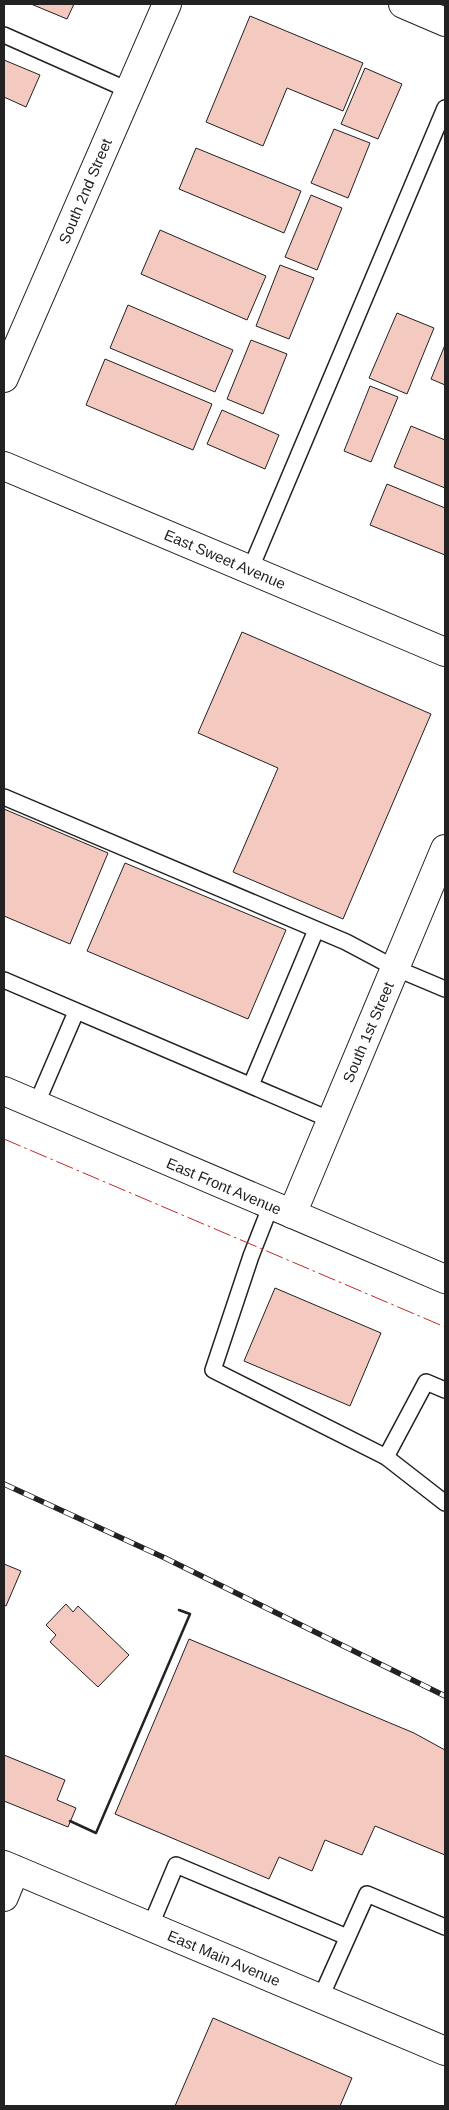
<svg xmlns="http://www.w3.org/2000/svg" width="449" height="2110" viewBox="0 0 449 2110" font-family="Arial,sans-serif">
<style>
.building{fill:#f3c9c0;stroke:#222}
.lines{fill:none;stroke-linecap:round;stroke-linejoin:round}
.service-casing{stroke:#222;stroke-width:18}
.minor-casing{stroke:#222;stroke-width:30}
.tertiary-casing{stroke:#222;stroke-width:30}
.primary-casing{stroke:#222;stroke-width:30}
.service{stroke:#fff;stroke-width:15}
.minor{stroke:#fff;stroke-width:28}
.tertiary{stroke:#fff;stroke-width:28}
.primary{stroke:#fff;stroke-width:28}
.rail-casing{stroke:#222;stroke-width:5.5}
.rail{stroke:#fff;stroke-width:4;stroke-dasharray:11;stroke-linecap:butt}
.wall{stroke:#222;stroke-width:2.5}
.power{stroke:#c62828;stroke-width:1;stroke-dasharray:18 4 2.5 4;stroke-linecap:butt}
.labels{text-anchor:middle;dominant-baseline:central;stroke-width:4;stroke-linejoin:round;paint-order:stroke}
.street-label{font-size:15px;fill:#222;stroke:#fff}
</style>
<rect width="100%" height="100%" fill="#fff"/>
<g class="building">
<polygon points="31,4 74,4 67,19"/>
<polygon points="250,16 363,63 343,111 287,88 263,146 206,122"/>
<polygon points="4,60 40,75 26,107 4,97"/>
<polygon points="365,68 402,84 378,139 341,124"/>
<polygon points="334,129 370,143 348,198 311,183"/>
<polygon points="196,148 301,191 284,233 179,189"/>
<polygon points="311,195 342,208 317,270 285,257"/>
<polygon points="160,230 266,276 247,320 141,274"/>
<polygon points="280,265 314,278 289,339 256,326"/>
<polygon points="128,305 233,350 215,392 110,348"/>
<polygon points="397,313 434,328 407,394 369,378"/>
<polygon points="251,340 287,354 263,414 227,399"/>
<polygon points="445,345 445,385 431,379"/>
<polygon points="105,359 212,404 193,450 86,405"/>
<polygon points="370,386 398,397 371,462 344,451"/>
<polygon points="222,410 279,435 265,469 207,444"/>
<polygon points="411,426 445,440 445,488 394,467"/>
<polygon points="387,484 445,508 445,555 370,525"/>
<polygon points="242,632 431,714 343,919 233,872 278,768 198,733"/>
<polygon points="4,809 108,853 70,944 4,916"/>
<polygon points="125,863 286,930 248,1019 87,951"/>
<polygon points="275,1288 381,1333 350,1406 244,1361"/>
<polygon points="4,1564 21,1571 6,1606 4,1605"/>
<polygon points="66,1604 73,1612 78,1606 129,1655 98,1687 50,1642 56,1635 46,1625"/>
<polygon points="189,1639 414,1733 445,1750 445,1855 375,1826 362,1855 325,1840 312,1871 279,1857 269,1879 115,1814"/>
<polygon points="4,1755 65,1780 57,1800 76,1808 68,1827 4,1801"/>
<polygon points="213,2018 352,2078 340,2106 175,2106"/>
</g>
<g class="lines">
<g class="service-casing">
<g id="service">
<polyline points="4,35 128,90"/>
<polyline points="250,570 445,108"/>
<polyline points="4,797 346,942 395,968 445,989"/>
<polyline points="4,980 331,1120"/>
<polyline points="251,1085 316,930"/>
<polyline points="36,1105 76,1012"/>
<polyline points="271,1205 251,1256 213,1370 386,1457 445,1503"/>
<polyline points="386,1457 426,1382 445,1390"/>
<polyline points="150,1927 176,1865 347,1937"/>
<polyline points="320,1999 367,1894 445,1927"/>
</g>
</g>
<g class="minor-casing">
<g id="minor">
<polyline points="403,4 445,22"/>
<polyline points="4,378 167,4"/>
<polyline points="4,466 445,652"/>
<polyline points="292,1214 445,849"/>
<polyline points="4,1897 15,1870"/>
</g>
</g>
<g class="tertiary-casing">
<polyline id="tertiary" points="4,1091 445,1279"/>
</g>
<g class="primary-casing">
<polyline id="primary" points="4,1865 445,2051"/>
</g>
<use href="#service" class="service"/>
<use href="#minor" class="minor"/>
<use href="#tertiary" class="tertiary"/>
<use href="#primary" class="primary"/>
<g class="rail-casing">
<polyline id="rail" points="4,1484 165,1558 445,1696"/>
</g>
<use href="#rail" class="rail"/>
<polyline class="wall" points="70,1821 96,1833 190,1614 179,1610"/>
<polyline class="power" points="4,1139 445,1327"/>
</g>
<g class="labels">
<g class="street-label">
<text transform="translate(85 191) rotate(-67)">South 2nd Street</text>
<text transform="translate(225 559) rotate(23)">East Sweet Avenue</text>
<text transform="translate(368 1032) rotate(-67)">South 1st Street</text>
<text transform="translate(224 1186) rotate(23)">East Front Avenue</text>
<text transform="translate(224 1958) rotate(23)">East Main Avenue</text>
</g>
</g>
<rect width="449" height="2110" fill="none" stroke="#222222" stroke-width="10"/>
</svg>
